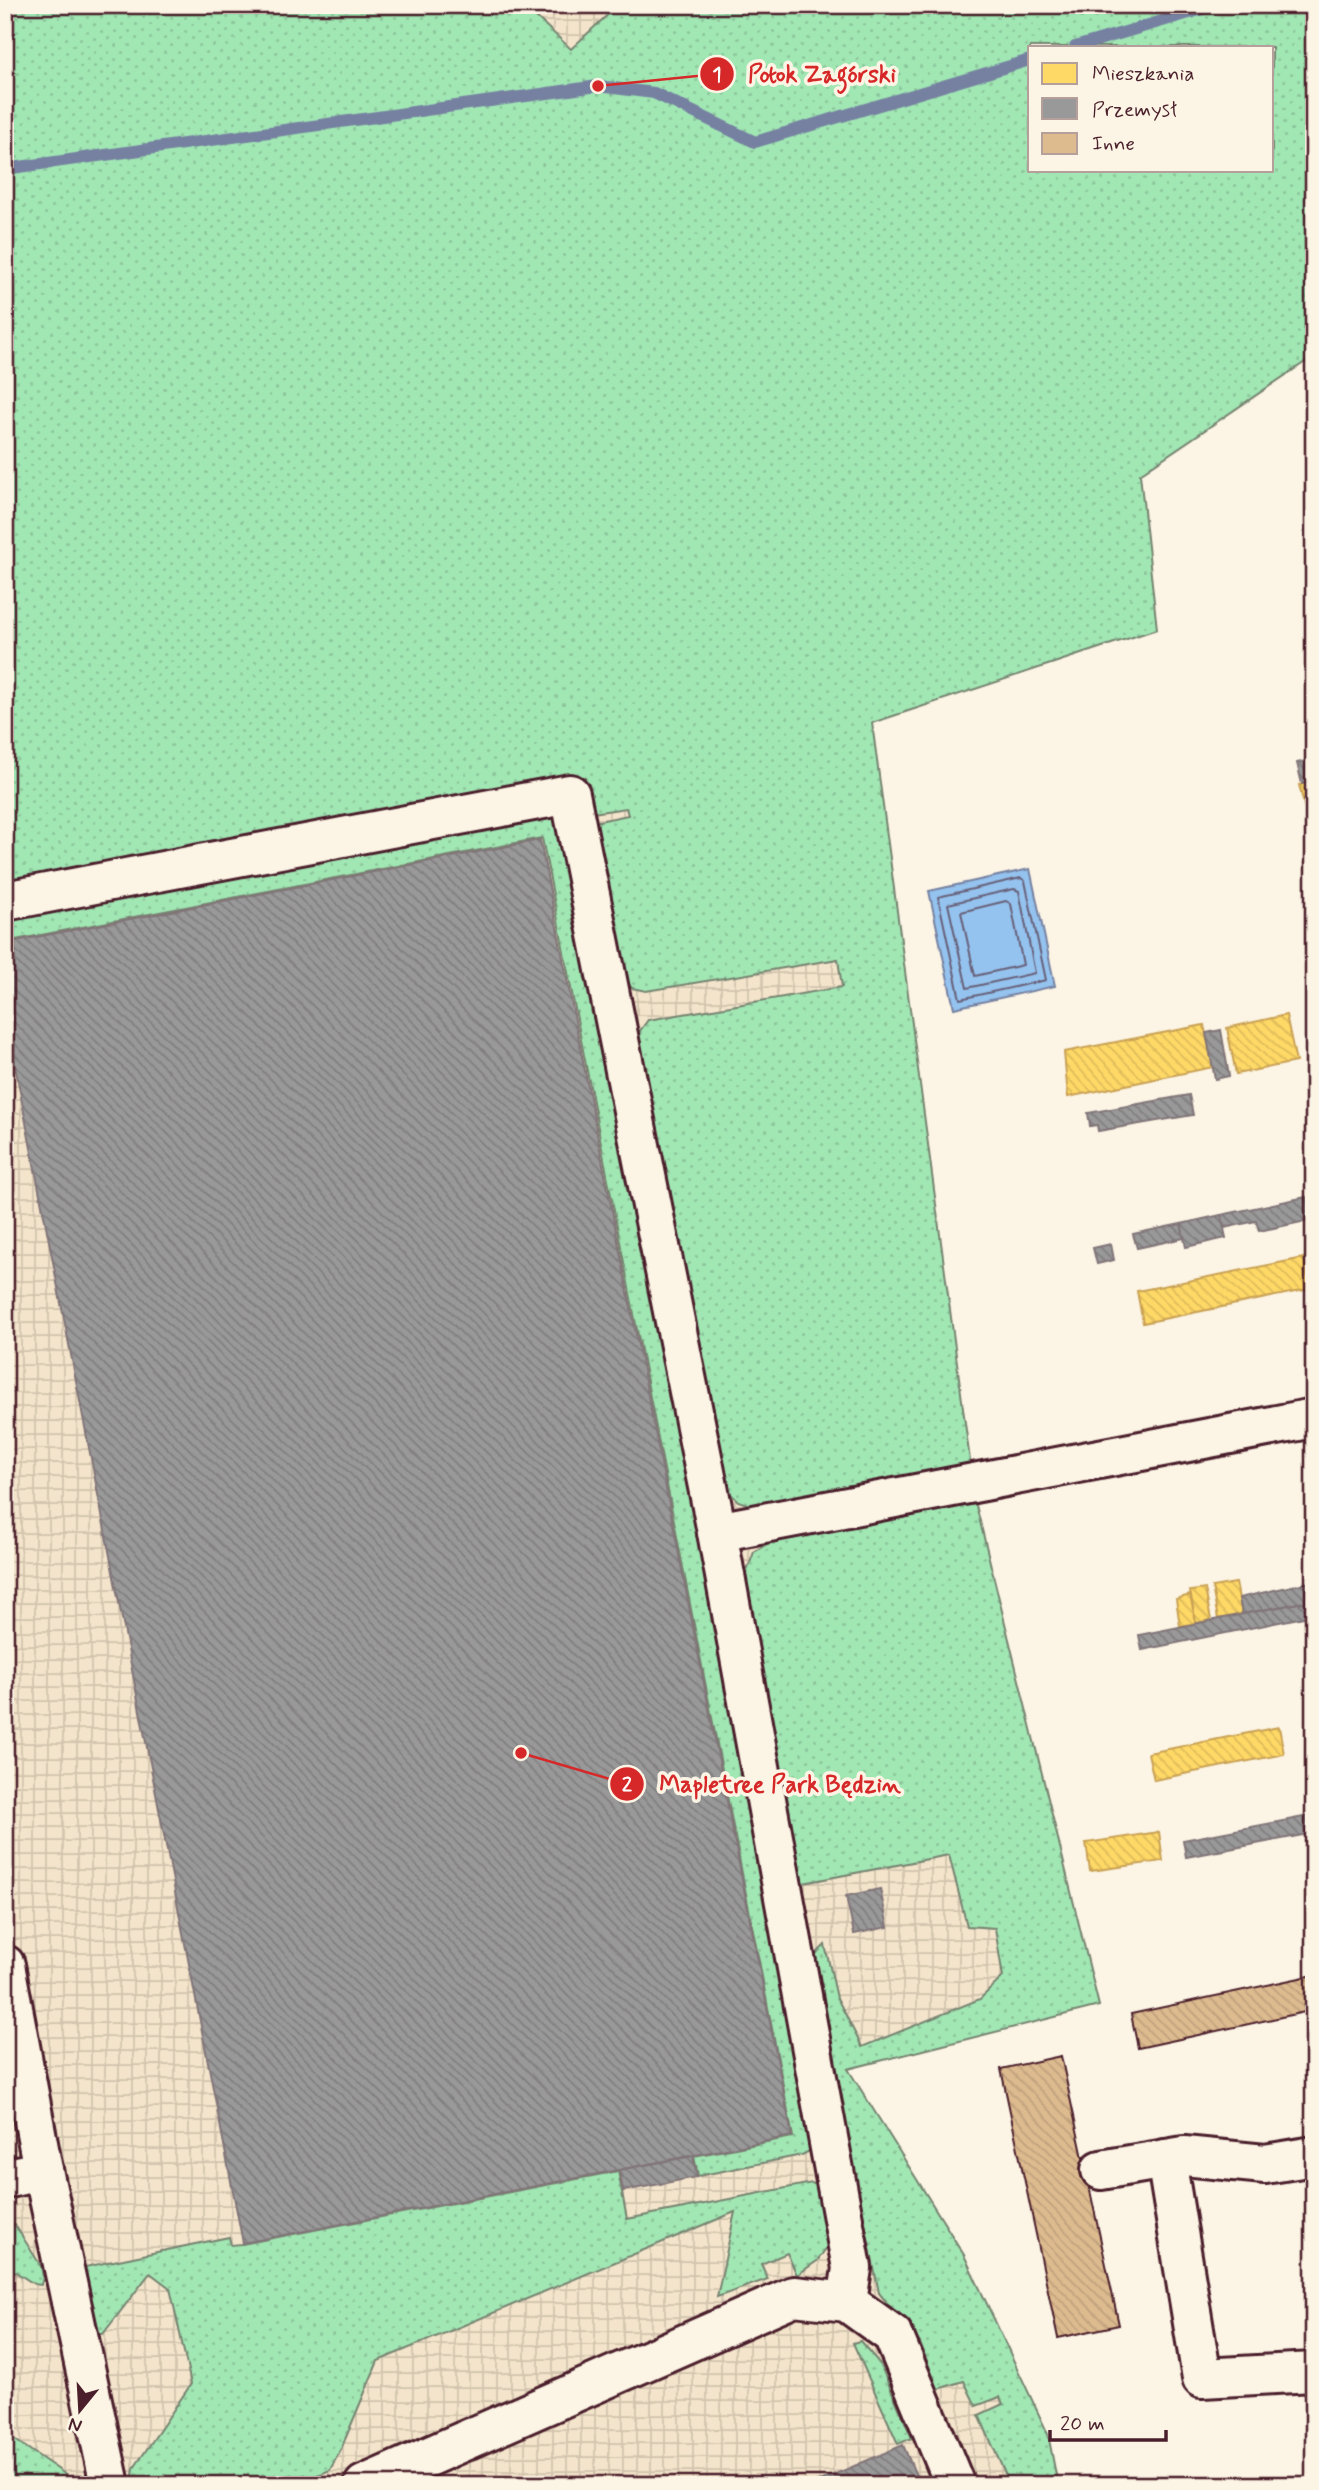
<svg xmlns="http://www.w3.org/2000/svg" width="1319" height="2490" viewBox="0 0 1319 2490" font-family="Mynerve,sans-serif">
<style>
.industrial{fill:url(#industrial-grid)}
.grass{fill:url(#grass-dots);stroke:#768370;stroke-width:2;fill-rule:evenodd}
.water{fill:#94c3ef;stroke:#7681a1;stroke-width:2}
.homes{fill:url(#homes-back-hatch);stroke:#c9a154;stroke-width:2}
.industry{fill:url(#industry-back-hatch);stroke:#817478;stroke-width:2}
.lines{fill:none;stroke-linecap:round;stroke-linejoin:round}
.shore{stroke:#686179;stroke-width:2}
.stream{stroke:#7681a1;stroke-width:12}
.building{fill:url(#building-back-hatch);stroke:#4a1f2b;stroke-width:2}
.minor-casing{stroke:#4a1f2b;stroke-width:44}
.minor{stroke:#fcf5e5;stroke-width:38}
.leader{fill:none;stroke:#d62828;stroke-width:2.5}
.callout-dot{fill:#d62828;stroke:#fcf5e5;stroke-width:2.5}
.mark-label{font-size:21px;text-anchor:middle;font-weight:bold;fill:#fff}
.callout-label{font-size:24px;text-anchor:middle;font-weight:bold;fill:#d62828;stroke:#fcf5e5;stroke-width:7;stroke-linejoin:round;paint-order:stroke}
</style>
<defs>
<pattern id="industrial-grid" width="8" height="8" patternUnits="userSpaceOnUse" patternTransform="scale(1.75)"><rect width="8" height="8" fill="#f3e4cb"/><path d="M0 4h8M4 0v8" fill="none" stroke="#d2c3ae"/></pattern>
<pattern id="grass-dots" width="8" height="8" patternUnits="userSpaceOnUse" patternTransform="scale(1.75)"><rect width="8" height="8" fill="#a1e7b4"/><path d="M2 2h.1M6 6h.1" fill="none" stroke="#8cc69b" stroke-width="1.8" stroke-linecap="round"/></pattern>
<pattern id="homes-back-hatch" width="6" height="6" patternUnits="userSpaceOnUse" patternTransform="scale(1.75)"><rect width="6" height="6" fill="#ffd966"/><path d="M-1 5l2 2M0 0l6 6M5-1l2 2" fill="none" stroke="#dcba59"/></pattern>
<pattern id="industry-back-hatch" width="6" height="6" patternUnits="userSpaceOnUse" patternTransform="scale(1.75)"><rect width="6" height="6" fill="#999"/><path d="M-1 5l2 2M0 0l6 6M5-1l2 2" fill="none" stroke="#7f7c7d"/></pattern>
<pattern id="building-back-hatch" width="6" height="6" patternUnits="userSpaceOnUse" patternTransform="scale(1.75)"><rect width="6" height="6" fill="#ddbb8f"/><path d="M-1 5l2 2M0 0l6 6M5-1l2 2" fill="none" stroke="#bfa07c"/></pattern>
</defs>
<rect width="100%" height="100%" fill="#fcf5e5"/>
<filter id="ink" filterUnits="userSpaceOnUse"><feTurbulence type="fractalNoise" baseFrequency=".0143" numOctaves="2"/><feDisplacementMap in="SourceGraphic" scale="14" xChannelSelector="R" yChannelSelector="G"/><feConvolveMatrix kernelMatrix="1 2 1 2 8 2 1 2 1" color-interpolation-filters="sRGB"/></filter>
<g filter="url(#ink)">
<g class="industrial">
<polygon points="522,5 618,5 571,49"/>
<polygon points="872,723 975,1501 1099,2006 848,2069 964,2255 1048,2434 1058,2485 5,2485 5,886"/>
</g>
<g class="grass">
<path d="M 5,5 L 523,5 L 571,49 L 618,5 L 1314,5 L 1314,356 L 1140,474 L 1157,629 L 872,723 L 971,1468 L 756,1507 L 738,1501 L 723,1486 L 634,1039 L 648,1020 L 842,987 L 838,959 L 646,991 L 632,988 L 624,978 L 594,822 L 628,815 L 626,808 L 592,813 L 585,777 L 5,886 ZM 1030,47 L 1272,47 L 1272,170 L 1030,170 Z"/>
<polygon points="545,812 557,818 817,2123 813,2149 802,2155 698,2176 694,2156 793,2137 542,838 5,942 5,915"/>
<polygon points="975,1501 1099,2006 848,2069 964,2255 1048,2434 1058,2485 1010,2485 979,2415 1003,2404 1000,2397 976,2406 964,2381 938,2389 920,2343 879,2293 812,1958 825,1945 837,1998 862,2047 980,1999 1003,1977 995,1928 967,1926 949,1855 798,1884 741,1588 754,1552 777,1538"/>
<polygon points="618,2171 627,2219 812,2183 827,2191 832,2240 817,2261 797,2275 787,2253 761,2264 768,2279 717,2297 735,2212 378,2361 341,2449 330,2470 295,2485 132,2485 134,2468 191,2384 170,2288 150,2273 103,2334 97,2333 85,2267 229,2237 231,2245 242,2244"/>
<polygon points="5,2222 15,2225 41,2266 43,2277 41,2285 34,2284 5,2265"/>
<polygon points="860,2341 880,2364 912,2438 898,2444 853,2343"/>
<polygon points="5,2433 75,2481 78,2485 5,2485"/>
</g>
<polygon class="water" points="1030,869 1055,986 954,1008 929,891"/>
<g class="homes">
<polygon points="1314,781 1314,845 1299,785"/>
<polygon points="1286,1015 1296,1062 1236,1074 1227,1028"/>
<polygon points="1204,1025 1213,1067 1068,1097 1064,1052"/>
<polygon points="1304,1258 1310,1289 1143,1323 1137,1291"/>
<polygon points="1236,1583 1242,1614 1218,1619 1212,1587"/>
<polygon points="1205,1589 1211,1620 1196,1623 1190,1591"/>
<polygon points="1190,1595 1196,1623 1180,1626 1176,1599"/>
<polygon points="1279,1727 1284,1754 1154,1780 1148,1753"/>
<polygon points="1159,1832 1163,1861 1090,1871 1086,1843"/>
</g>
<g class="industry">
<polygon points="1314,759 1314,781 1302,784 1297,763"/>
<polygon points="540,840 792,2136 243,2243 5,1014 5,943"/>
<polygon points="1221,1030 1229,1076 1215,1079 1206,1033"/>
<polygon points="1189,1095 1193,1115 1098,1131 1097,1125 1090,1126 1088,1113"/>
<polygon points="1306,1197 1311,1220 1259,1231 1256,1221 1224,1228 1221,1215"/>
<polygon points="1221,1215 1226,1238 1186,1247 1181,1224"/>
<polygon points="1181,1224 1184,1238 1137,1248 1133,1234"/>
<polygon points="1111,1244 1114,1260 1097,1264 1093,1248"/>
<polygon points="1314,1581 1314,1600 1242,1614 1239,1598"/>
<polygon points="1314,1600 1314,1615 1142,1650 1139,1635"/>
<polygon points="1314,1815 1314,1833 1186,1857 1183,1840"/>
<polygon points="880,1889 888,1927 854,1934 846,1896"/>
<polygon points="693,2156 697,2177 623,2191 619,2170"/>
<polygon points="903,2445 920,2485 810,2485"/>
</g>
<g class="lines">
<g class="shore">
<polygon points="1021,878 1025,881 1046,980 960,999 938,897"/>
<polygon points="1014,889 1019,891 1035,973 967,988 948,904"/>
<polygon points="1006,901 1011,904 1023,965 975,976 961,912"/>
</g>
<g class="stream">
<polyline points="1075,47 1216,5"/>
<polyline points="5,169 598,86 654,93 755,142 1030,60"/>
</g>
</g>
<g class="building">
<polygon points="1314,1975 1314,2010 1138,2048 1131,2014"/>
<polygon points="1061,2056 1119,2325 1058,2338 1001,2069"/>
</g>
<g class="lines">
<g class="minor-casing">
<g id="minor">
<polyline points="5,901 570,794 717,1532"/>
<polyline points="5,1965 43,2170 110,2485"/>
<polyline points="1166,2159 1202,2378 1314,2372"/>
<polyline points="1101,2170 1184,2156 1265,2164 1314,2156"/>
<polyline points="5,2179 43,2170"/>
<polyline points="847,2302 852,2268 717,1532 1314,1418"/>
<polyline points="364,2485 794,2296 847,2302 893,2335 955,2485"/>
</g>
</g>
<use href="#minor" class="minor"/>
</g>
</g>
<path class="leader" d="M598 86L717 74M521 1753L627 1784"/>
<g class="callout-dot">
<circle cx="598" cy="86" r="7"/>
<circle cx="521" cy="1753" r="7"/>
<circle cx="717" cy="74" r="18"/>
<circle cx="627" cy="1784" r="18"/>
</g>
<g class="mark-label">
<text x="717" y="81">1</text>
<text x="627" y="1791">2</text>
</g>
<g class="callout-label">
<text x="822" y="82">Potok Zagórski</text>
<text x="780" y="1792">Mapletree Park Będzin</text>
</g>
<rect width="1319" height="2490" fill="none" stroke="#fcf5e5" stroke-width="28"/>
<rect x="14" y="14" width="1291" height="2462" fill="none" stroke="#4a1f2b" stroke-width="2.5" filter="url(#ink)"/>
<rect x="1028" y="46" width="245" height="126" fill="#fcf5e5" stroke="#b59f9b" stroke-width="2"/>
<rect x="1042" y="63" width="35" height="21" fill="#ffd966" stroke="#b59f9b" stroke-width="2"/>
<text x="1092" y="80" font-size="21" fill="#4a1f2b">Mieszkania</text>
<rect x="1042" y="98" width="35" height="21" fill="#999999" stroke="#b59f9b" stroke-width="2"/>
<text x="1092" y="116" font-size="21" fill="#4a1f2b">Przemysł</text>
<rect x="1042" y="133" width="35" height="21" fill="#ddbb8f" stroke="#b59f9b" stroke-width="2"/>
<text x="1092" y="150" font-size="21" fill="#4a1f2b">Inne</text>
<g transform="translate(80 2410) rotate(198)" stroke="#fcf5e5" stroke-width="5" paint-order="stroke">
<path d="M0-5L12 26L0 18L-12 26Z" fill="#4a1f2b"/>
<text y="-10" font-size="19" font-weight="bold" text-anchor="middle" fill="#4a1f2b">N</text>
</g>
<path d="M1050 2430v10h116v-10" fill="none" stroke="#4a1f2b" stroke-width="3.5"/>
<text x="1060" y="2430" font-size="21" fill="#4a1f2b" stroke="#fcf5e5" stroke-width="5" paint-order="stroke">20 m</text>
</svg>
